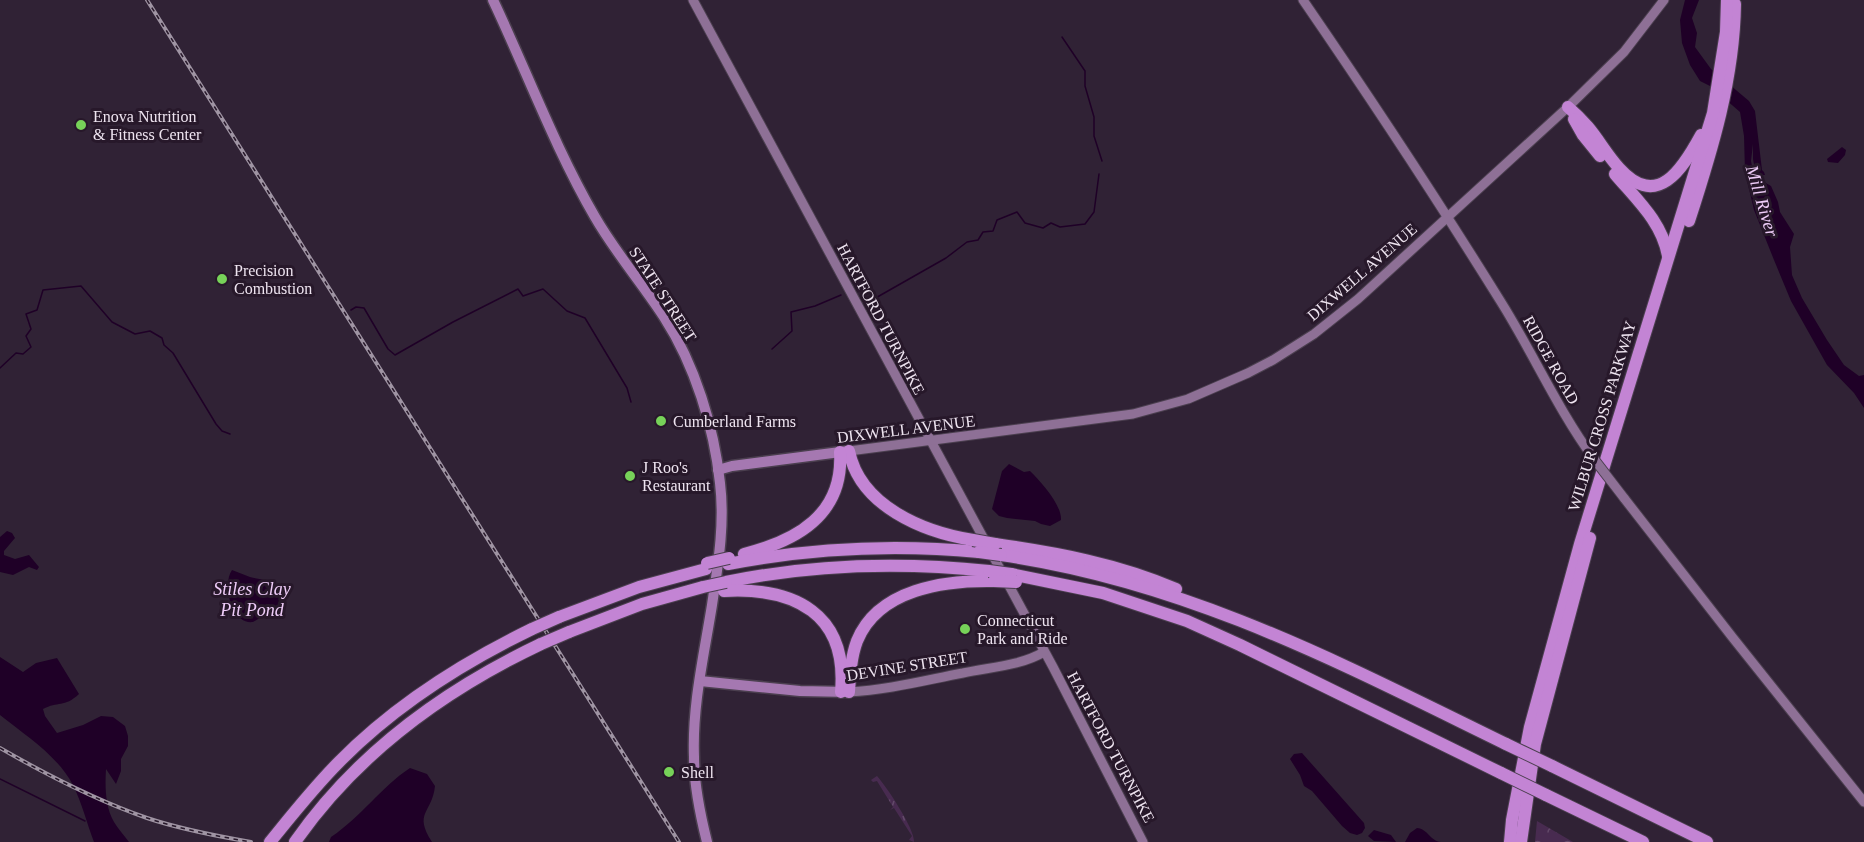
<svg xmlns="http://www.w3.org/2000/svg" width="1864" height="842" viewBox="0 0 1864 842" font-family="Georgia,serif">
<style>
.grass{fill:url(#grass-tufts)}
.forest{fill:url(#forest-crowns)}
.water{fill:#1f0027}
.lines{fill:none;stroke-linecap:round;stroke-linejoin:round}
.stream{stroke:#1f0027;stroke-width:1.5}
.secondary-casing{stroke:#4b3f4f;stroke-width:11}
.primary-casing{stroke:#4b3f4f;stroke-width:13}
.highway-casing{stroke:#4b3f4f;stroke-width:14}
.secondary{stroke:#8e7096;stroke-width:9}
.primary{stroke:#a578b1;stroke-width:10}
.highway{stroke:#c384d4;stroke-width:12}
.rail-casing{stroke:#9f94a3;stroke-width:4}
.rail{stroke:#27182a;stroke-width:1.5;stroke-dasharray:4.5;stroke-linecap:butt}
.secondary-bridge-casing{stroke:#4b3f4f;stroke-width:11;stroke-linecap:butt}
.highway-bridge-casing{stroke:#4b3f4f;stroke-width:14;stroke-linecap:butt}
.secondary-bridge{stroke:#8e7096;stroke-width:9}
.highway-bridge{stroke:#c384d4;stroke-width:12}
.poi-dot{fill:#77d259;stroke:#27182a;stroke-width:2}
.labels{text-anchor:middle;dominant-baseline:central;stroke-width:6;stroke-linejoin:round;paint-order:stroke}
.poi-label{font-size:16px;fill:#eee4f0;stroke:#27182a;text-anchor:start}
.street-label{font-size:16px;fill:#eee4f0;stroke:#27182a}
.water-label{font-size:18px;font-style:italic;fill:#efcdf9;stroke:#27182a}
</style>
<defs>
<pattern id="grass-tufts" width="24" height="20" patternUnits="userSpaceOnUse" patternTransform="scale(1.5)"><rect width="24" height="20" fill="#482b50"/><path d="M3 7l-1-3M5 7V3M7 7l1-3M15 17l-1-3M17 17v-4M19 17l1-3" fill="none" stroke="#634a6a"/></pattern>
<pattern id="forest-crowns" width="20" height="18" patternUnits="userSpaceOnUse" patternTransform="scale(1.5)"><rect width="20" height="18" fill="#482b50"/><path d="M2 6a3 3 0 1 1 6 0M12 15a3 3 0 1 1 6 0" fill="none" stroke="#634a6a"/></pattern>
</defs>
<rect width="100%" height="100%" fill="#302235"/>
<path class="grass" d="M 877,776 C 886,786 915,829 914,842 L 909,840 L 912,836 L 894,808 L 890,810 L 893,807 L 877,781 L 873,782 L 871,780 Z"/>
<polygon class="forest" points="1537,821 1573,842 1535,842"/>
<g class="water">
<polygon points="1685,0 1699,0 1692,18 1697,33 1695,47 1711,69 1749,101 1755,111 1762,170 1764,172 1765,175 1759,175 1755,170 1753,159 1753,144 1751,161 1753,171 1759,179 1771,186 1778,202 1780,212 1794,234 1790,247 1792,275 1802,298 1827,340 1844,365 1859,376 1864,375 1864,408 1854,393 1827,365 1791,301 1774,260 1754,210 1745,172 1744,136 1740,112 1710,86 1700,81 1690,65 1682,43 1680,20"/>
<polygon points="1842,147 1846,150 1845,155 1838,163 1828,162 1827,159"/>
<path d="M 1009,464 L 1024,472 L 1030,471 C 1041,482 1062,505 1061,520 L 1050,526 L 1041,524 L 1035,521 L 1007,518 L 999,516 L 992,509 L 1002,471 Z"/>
<polygon points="7,531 12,533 15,538 4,551 4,555 15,559 29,555 39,567 37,570 29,567 13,575 0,572 0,537"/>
<path d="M 232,570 C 238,572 244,575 250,577 C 266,581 287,580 284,603 L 253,622 C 231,625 222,584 232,570 Z"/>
<path d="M 0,657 L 23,672 L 36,663 L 57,658 L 79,694 C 64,708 58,701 43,709 L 45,716 L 57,733 L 83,725 L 101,716 L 113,717 L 125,726 L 128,736 L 128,746 L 121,759 L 121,771 L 116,784 L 106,769 C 105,786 105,807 114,822 C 118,829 124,835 129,842 L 94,842 C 87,824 82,803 73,785 C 57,755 26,736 0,715 Z"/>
<polygon points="1302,753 1364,823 1365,828 1362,833 1357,835 1350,833 1342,826 1312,791 1304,786 1300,775 1290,759 1294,754"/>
<path d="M 410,768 L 427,774 L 435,786 C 432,814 413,812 432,842 L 329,842 L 331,837 C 361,817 381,787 410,768 Z"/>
<path d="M 1417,828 C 1428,829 1430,841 1441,842 L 1405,842 L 1410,833 Z"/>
<polygon points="1374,830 1391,835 1396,842 1374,841 1368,836"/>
</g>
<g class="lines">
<g class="stream">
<polyline points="1062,37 1085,71 1085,86 1094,117 1094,136 1102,161"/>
<polyline points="865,304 946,258 967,242 978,240 983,232 993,231 997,220 1017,212 1025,223 1043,228 1051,223 1060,227 1085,224 1094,212 1099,174"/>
<polyline points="351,310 356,307 364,308 388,349 395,355 453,322 518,289 523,296 543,289 567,311 585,318 627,388 631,402"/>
<polyline points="772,349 792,331 791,312 815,306 841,295"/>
<polyline points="0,368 16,353 23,354 31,347 26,336 31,329 26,314 37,310 43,290 81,286 112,322 135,334 150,331 162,338 164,345 173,353 216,424 222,431 230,434"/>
<polyline points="0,779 85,821"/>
</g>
<g class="secondary-casing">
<g id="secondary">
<polyline points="693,0 1053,667 1143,842"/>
<path d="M 1303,0 C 1371,99 1437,199 1501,302 C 1533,353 1558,410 1594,459"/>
<polyline points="849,451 1133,414 1188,399 1248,373 1273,360 1314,334 1358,299 1568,107 1624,52 1664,0"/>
<polyline points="1624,498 1733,638 1864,802"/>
<path d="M 849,692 C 888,690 926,680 963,673 C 990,667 1020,666 1044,652"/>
</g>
</g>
<g class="primary-casing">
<g id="primary">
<path d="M 493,0 C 527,72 555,148 595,217 C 615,252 642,283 664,317 C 695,365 714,427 720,483 C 725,524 718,565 712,605 C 704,655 692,706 694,757 C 694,786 700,814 707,842"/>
<polyline points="718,470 732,466 848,451"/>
<polyline points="700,681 800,691 849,692"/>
</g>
</g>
<g class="highway-casing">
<g id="highway">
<path d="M 1568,107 C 1575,113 1582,120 1588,127 C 1599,140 1607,155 1619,168 C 1657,210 1682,170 1701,135"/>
<polyline points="1574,119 1583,135 1600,156"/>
<path d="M 1615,174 C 1637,200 1662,222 1668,256"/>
<path d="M 1689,221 C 1712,150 1734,79 1735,4"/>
<path d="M 849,451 C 860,506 923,532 973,540"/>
<path d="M 995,544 C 1058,553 1118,564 1176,589"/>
<path d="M 744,554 C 796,541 844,515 840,452"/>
<path d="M 1001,555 C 1188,582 1340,663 1506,744"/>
<path d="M 728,564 C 811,548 895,544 979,552"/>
<polyline points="1011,574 1103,593 1187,621 1240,645 1501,773"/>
<path d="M 726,582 C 813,564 901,562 989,571"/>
<path d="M 724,591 C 795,587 848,614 841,692"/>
<polyline points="559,617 639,587 706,569"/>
<polyline points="569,632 642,604 703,587"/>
<path d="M 849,692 C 850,675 851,657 857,641 C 878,589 945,580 994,581"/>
<polyline points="1552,766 1707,842"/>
<polyline points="1546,795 1643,842"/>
<path d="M 270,842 C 292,815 314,787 339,762 C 394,706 462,663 532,629"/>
<path d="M 295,842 C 357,753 444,690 541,644"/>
<polyline points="1510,842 1512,820 1530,727 1580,544 1713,113 1726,32 1727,0"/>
<polyline points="1521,842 1535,744 1590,538"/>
</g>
</g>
<use href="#secondary" class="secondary"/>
<use href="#primary" class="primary"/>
<use href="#highway" class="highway"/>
<g class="rail-casing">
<g id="rail">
<polyline points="147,0 679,842"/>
<path d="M 0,748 C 47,775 95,800 147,818 C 180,829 216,836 251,842"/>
</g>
</g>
<use href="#rail" class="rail"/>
<g class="secondary-bridge-casing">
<polyline id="secondary-bridge" points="1594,459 1624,498"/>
</g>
<g class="highway-bridge-casing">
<g id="highway-bridge">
<polyline points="973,540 995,544"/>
<polyline points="979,552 1001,555"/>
<polyline points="707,563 729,558"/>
<polyline points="989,571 1011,574"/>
<polyline points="994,581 1016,582"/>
<polyline points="703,587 726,582"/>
<polyline points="532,629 559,617"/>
<polyline points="541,644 569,632"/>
<polyline points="1506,744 1552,766"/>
<polyline points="1501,773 1546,795"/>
</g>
</g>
<use href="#secondary-bridge" class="secondary-bridge"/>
<use href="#highway-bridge" class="highway-bridge"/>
</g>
<g class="poi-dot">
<circle cx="81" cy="125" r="6"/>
<circle cx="222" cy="279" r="6"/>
<circle cx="661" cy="421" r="6"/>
<circle cx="630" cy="476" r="6"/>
<circle cx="965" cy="629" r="6"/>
<circle cx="669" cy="772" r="6"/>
</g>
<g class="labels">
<g class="poi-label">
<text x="93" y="116">Enova Nutrition<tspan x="93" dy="18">&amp; Fitness Center</tspan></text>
<text x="234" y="270">Precision<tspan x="234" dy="18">Combustion</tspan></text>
<text x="673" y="421">Cumberland Farms</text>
<text x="642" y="467">J Roo's<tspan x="642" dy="18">Restaurant</tspan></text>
<text x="977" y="620">Connecticut<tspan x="977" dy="18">Park and Ride</tspan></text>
<text x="681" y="772">Shell</text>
</g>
<g class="street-label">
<text transform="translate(1362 272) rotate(-41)">DIXWELL AVENUE</text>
<text transform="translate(663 294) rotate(57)">STATE STREET</text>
<text transform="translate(881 319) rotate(62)">HARTFORD TURNPIKE</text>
<text transform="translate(1551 360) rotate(61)">RIDGE ROAD</text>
<text transform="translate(1602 416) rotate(-73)">WILBUR CROSS PARKWAY</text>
<text transform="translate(906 429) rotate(-7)">DIXWELL AVENUE</text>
<text transform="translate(907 666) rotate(-9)">DEVINE STREET</text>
<text transform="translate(1111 747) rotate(62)">HARTFORD TURNPIKE</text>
</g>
<g class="water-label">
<text transform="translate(1762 201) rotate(73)">Mill River</text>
<text x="252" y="589">Stiles Clay<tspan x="252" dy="21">Pit Pond</tspan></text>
</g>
</g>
</svg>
